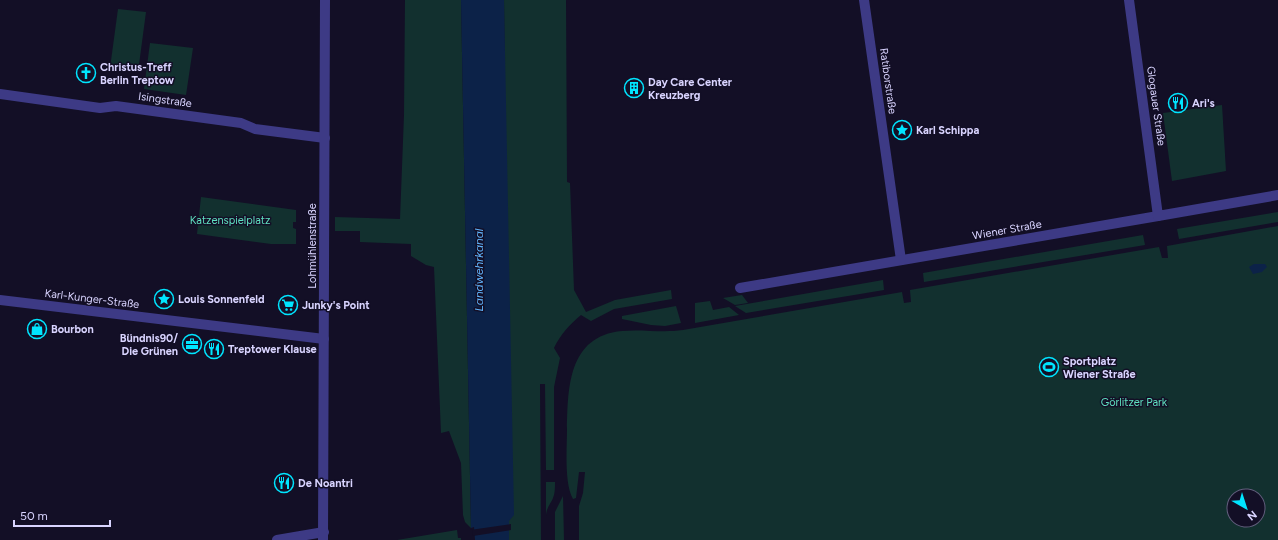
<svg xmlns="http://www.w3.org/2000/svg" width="1278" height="540" viewBox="0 0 1278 540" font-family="Figtree,sans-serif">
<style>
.green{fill:#12302f;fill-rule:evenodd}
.water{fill:#0c2248}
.pier{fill:#130f26}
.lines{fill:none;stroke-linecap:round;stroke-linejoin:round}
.minor{stroke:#3d3a85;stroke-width:10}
.tertiary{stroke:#3d3a85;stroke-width:10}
.labels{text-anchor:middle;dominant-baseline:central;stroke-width:3;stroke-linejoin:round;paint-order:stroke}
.poi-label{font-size:11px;font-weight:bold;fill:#d9d4ff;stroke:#130f26;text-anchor:start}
.street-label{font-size:11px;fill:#d9d4ff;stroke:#130f26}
.park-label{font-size:11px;fill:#5fe0c0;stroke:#130f26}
.water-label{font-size:12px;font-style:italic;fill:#62b6ff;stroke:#130f26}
</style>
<rect width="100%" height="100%" fill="#130f26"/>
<g class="green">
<polygon points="405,0 461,0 471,528 465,522 463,515 461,463 449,431 441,433 434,267 426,265 411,256 411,244 360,242 360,231 335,231 335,217 400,219 404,115"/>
<path d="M 504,0 L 566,0 L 567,182 L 570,183 L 574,290 L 586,312 L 615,300 L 671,290 L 672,299 L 614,309 L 591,321 L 581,315 C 570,324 560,335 554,348 L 560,358 L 554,387 L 554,470 L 546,470 L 545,384 L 540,384 L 541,540 L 509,540 Z"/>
<polygon points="118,9 146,12 138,72 110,68"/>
<polygon points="150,43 193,48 186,95 144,89"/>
<polygon points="1222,105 1226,171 1172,181 1163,113"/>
<polygon points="201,197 296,210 296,222 293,222 293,228 296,229 296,244 271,244 197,234"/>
<polygon points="1278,212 1278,222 1179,239 1177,229"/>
<path d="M 1278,226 L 1278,540 L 579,540 L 579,506 L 583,493 L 585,472 L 579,472 L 576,498 L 573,499 C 564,483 567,448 567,429 C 568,388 568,336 622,331 C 642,329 662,333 683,330 L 902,292 L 904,303 L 911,302 L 910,290 L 1159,247 L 1162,258 L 1168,258 L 1167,246 ZM 1234,496 L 1258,496 L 1258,520 L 1234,520 Z"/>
<polygon points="1143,235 1145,245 924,282 923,273"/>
<polygon points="883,280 884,290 746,313 735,306"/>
<polygon points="742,295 748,303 735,305 723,298"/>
<polygon points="710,301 713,310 729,307 739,315 695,323 695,303"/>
<polygon points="676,306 681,323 665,326 651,325 622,319 622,316"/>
<path d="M 546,482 L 555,482 C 555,486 555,491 554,495 C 552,503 546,507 546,516 Z"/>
<polygon points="563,496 564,540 555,540 555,512"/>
<polygon points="457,530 458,538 461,538 461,540 397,540"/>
</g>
<g class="water">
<polygon points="461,0 504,0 514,515 509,521 509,540 475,540 474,527 471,528"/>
<polygon points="1254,264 1265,264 1267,267 1262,272 1253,274 1249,267"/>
</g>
<polygon class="pier" points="511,524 511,530 473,536 472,530 470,530"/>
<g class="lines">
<g class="minor">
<polyline points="864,0 901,260"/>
<polyline points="0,94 100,108 116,106 241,123 255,129 325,138"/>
<polyline points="740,288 1158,216"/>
<polyline points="0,300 324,339"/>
<polyline points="277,540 324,532"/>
<polyline points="323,540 325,0"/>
</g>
<polyline class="tertiary" points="1129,0 1158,216 1278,195"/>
</g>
<defs>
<g id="church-ring" transform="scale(1)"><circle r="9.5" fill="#130f26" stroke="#00e5ff" stroke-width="1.5"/><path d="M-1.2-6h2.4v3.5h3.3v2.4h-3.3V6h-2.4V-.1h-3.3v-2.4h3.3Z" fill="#00e5ff"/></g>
<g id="building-ring" transform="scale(1)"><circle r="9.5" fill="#130f26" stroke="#00e5ff" stroke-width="1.5"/><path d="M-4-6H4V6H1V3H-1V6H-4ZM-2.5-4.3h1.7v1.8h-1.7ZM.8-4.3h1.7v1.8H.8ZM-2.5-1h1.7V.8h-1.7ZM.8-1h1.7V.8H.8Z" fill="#00e5ff"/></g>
<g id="restaurant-ring" transform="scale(1)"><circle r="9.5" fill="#130f26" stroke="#00e5ff" stroke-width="1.5"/><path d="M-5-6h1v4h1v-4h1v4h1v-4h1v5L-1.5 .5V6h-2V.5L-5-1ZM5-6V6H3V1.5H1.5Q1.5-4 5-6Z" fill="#00e5ff"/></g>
<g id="sight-ring" transform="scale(1)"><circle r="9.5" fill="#130f26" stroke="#00e5ff" stroke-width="1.5"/><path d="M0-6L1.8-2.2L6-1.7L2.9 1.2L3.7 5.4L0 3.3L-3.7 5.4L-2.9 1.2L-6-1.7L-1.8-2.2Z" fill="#00e5ff"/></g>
<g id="supermarket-ring" transform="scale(1)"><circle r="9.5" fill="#130f26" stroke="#00e5ff" stroke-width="1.5"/><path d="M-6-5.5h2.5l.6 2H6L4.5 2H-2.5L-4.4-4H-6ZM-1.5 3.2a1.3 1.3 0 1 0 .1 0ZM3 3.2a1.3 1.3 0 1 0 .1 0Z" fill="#00e5ff"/></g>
<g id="shop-ring" transform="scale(1)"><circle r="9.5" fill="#130f26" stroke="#00e5ff" stroke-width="1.5"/><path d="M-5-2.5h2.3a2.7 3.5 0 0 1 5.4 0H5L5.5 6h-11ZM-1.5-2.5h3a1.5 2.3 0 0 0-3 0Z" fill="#00e5ff"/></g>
<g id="office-ring" transform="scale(1)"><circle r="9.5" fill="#130f26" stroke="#00e5ff" stroke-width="1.5"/><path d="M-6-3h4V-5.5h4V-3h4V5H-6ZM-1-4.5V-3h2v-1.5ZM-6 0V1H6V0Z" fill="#00e5ff"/></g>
<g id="stadium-ring" transform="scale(1)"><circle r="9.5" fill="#130f26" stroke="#00e5ff" stroke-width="1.5"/><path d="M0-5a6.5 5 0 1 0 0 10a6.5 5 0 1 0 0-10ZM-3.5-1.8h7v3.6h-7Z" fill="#00e5ff"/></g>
</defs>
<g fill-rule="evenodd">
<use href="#church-ring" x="86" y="73"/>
<use href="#building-ring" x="634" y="88"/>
<use href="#restaurant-ring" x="1178" y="103"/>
<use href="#sight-ring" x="902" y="130"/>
<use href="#sight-ring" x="164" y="299"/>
<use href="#supermarket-ring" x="288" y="305"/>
<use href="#shop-ring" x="37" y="329"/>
<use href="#office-ring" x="192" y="344"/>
<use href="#restaurant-ring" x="214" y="349"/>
<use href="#stadium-ring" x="1049" y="367"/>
<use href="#restaurant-ring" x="284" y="483"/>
</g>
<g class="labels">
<g class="poi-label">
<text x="100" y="67">Christus-Treff<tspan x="100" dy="13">Berlin Treptow</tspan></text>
<text x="648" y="82">Day Care Center<tspan x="648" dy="13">Kreuzberg</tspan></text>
<text x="1192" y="103">Ari's</text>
<text x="916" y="130">Karl Schippa</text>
<text x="178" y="299">Louis Sonnenfeld</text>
<text x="302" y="305">Junky's Point</text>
<text x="51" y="329">Bourbon</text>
<text x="178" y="338" text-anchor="end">Bündnis90/<tspan x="178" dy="13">Die Grünen</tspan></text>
<text x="228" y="349">Treptower Klause</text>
<text x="1063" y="361">Sportplatz<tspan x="1063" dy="13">Wiener Straße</tspan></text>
<text x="298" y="483">De Noantri</text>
</g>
<g class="street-label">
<text transform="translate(888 81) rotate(82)">Ratiborstraße</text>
<text transform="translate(165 100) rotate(8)">Isingstraße</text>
<text transform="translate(1156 106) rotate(82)">Glogauer Straße</text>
<text transform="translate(1007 230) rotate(-10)">Wiener Straße</text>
<text transform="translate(312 246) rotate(-90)">Lohmühlenstraße</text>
<text transform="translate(92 299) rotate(7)">Karl-Kunger-Straße</text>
</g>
<g class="park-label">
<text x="230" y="220">Katzenspielplatz</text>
<text x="1134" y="402">Görlitzer Park</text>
</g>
<g class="water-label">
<text transform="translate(479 270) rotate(-90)">Landwehrkanal</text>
</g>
</g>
<g transform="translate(1246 508) rotate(141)"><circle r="19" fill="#130f26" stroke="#625e7d"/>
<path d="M0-3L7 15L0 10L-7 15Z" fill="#00e5ff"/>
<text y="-6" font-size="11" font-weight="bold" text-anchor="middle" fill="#d9d4ff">N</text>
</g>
<path d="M14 520v6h96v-6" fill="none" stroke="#d9d4ff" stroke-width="2"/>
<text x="20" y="520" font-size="12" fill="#d9d4ff" stroke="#130f26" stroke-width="3" paint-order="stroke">50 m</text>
</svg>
